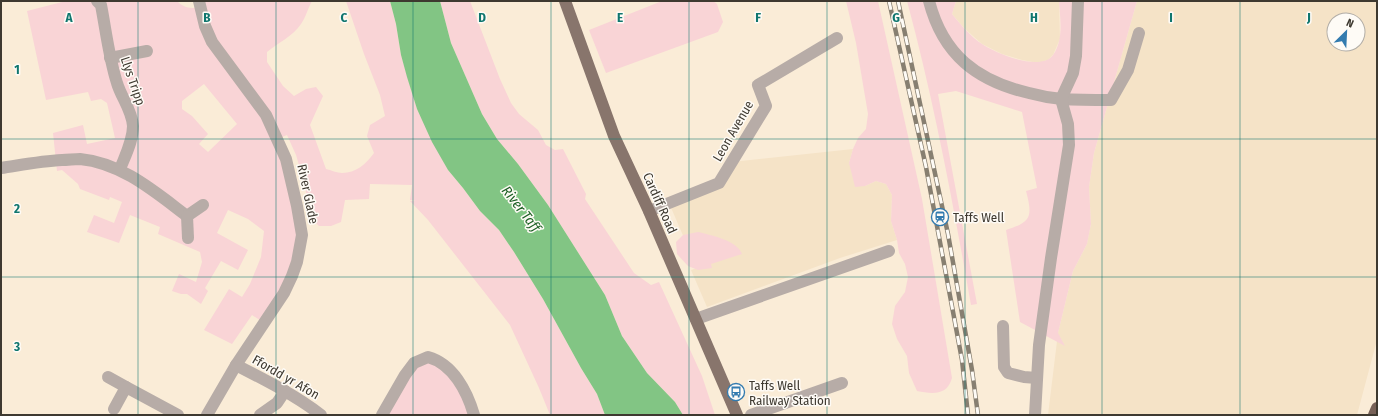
<svg xmlns="http://www.w3.org/2000/svg" width="1378" height="416" viewBox="0 0 1378 416" font-family="'Fira Sans Condensed',sans-serif">
<style>
.built{fill:#f5e3c7;fill-rule:evenodd}
.green{fill:#f9d4d6;fill-rule:evenodd}
.water{fill:#82c584}
.lines{fill:none;stroke-linecap:round;stroke-linejoin:round}
.street{stroke:#b7aca7;stroke-width:12}
.primary{stroke:#88756c;stroke-width:12}
.highway{stroke:#776157;stroke-width:12}
.rail-casing{stroke:#877f71;stroke-width:4.5}
.rail{stroke:#fefbf6;stroke-width:3;stroke-dasharray:9;stroke-linecap:butt}
.grid{fill:none;stroke:#0f766e;stroke-width:1;stroke-opacity:0.55}
.labels{text-anchor:middle;dominant-baseline:central;stroke-width:3;stroke-linejoin:round;paint-order:stroke}
.street-label{font-size:13px;fill:#3e3930;stroke:#fefbf6}
.poi-label{font-size:13px;fill:#3e3930;stroke:#fefbf6;text-anchor:start}
.water-label{font-size:14px;font-style:italic;fill:#1c6024;stroke:#fefbf6}
.grid-label{font-size:13px;text-anchor:middle;font-weight:bold;fill:#0f766e;stroke:#fefbf6;stroke-width:3;stroke-linejoin:round;paint-order:stroke}
</style>
<rect width="100%" height="100%" fill="#faecd7"/>
<g class="built">
<polygon points="956,1 1059,1 1060,39 1053,55 1048,60 1038,63 1022,60 1002,54 982,44 964,28 952,14"/>
<path d="M 1137,1 L 1377,1 L 1377,340 L 1357,415 L 1048,415 L 1058,333 L 1073,271 L 1087,244 L 1091,224 L 1089,187 L 1094,153 ZM 1334,20 L 1358,20 L 1358,44 L 1334,44 Z"/>
<polygon points="853,149 849,163 865,186 876,181 886,184 892,195 891,221 897,240 840,258 707,307 691,270 697,268 669,203 719,183 732,162"/>
</g>
<g class="green">
<path d="M 66,1 L 177,1 C 184,8 190,9 200,7 L 199,1 L 312,1 C 308,8 306,17 301,24 C 293,36 278,43 267,52 L 267,62 L 283,86 L 294,96 L 306,89 L 316,87 L 323,96 L 310,125 L 326,169 C 331,170 337,173 342,173 C 356,173 366,164 374,153 L 367,136 L 370,125 L 385,116 L 380,95 L 364,54 L 346,1 L 390,1 L 396,24 L 401,55 L 417,109 L 448,170 L 463,188 L 480,211 L 499,230 L 514,252 L 543,299 L 581,368 L 597,394 L 605,415 L 550,415 L 539,388 L 510,325 L 428,220 L 410,201 L 416,200 L 410,200 L 412,185 L 370,184 L 369,199 L 345,200 L 341,222 L 331,226 L 319,226 L 314,221 L 310,213 L 304,182 L 296,155 L 287,135 L 277,139 L 301,244 L 264,323 L 252,315 L 232,344 L 204,330 L 229,289 L 242,297 L 250,284 L 261,257 L 264,231 L 248,219 L 228,210 L 217,233 L 248,250 L 238,270 L 221,261 L 205,288 L 208,291 L 201,304 L 187,294 L 181,294 L 172,291 L 179,274 L 196,282 L 202,262 L 200,252 L 158,234 L 160,227 L 130,215 L 119,243 L 87,232 L 94,215 L 114,223 L 122,202 L 110,197 L 109,200 L 80,189 L 78,184 L 62,170 L 57,171 L 53,133 L 83,125 L 87,144 L 115,138 L 107,103 L 101,99 L 91,101 L 88,92 L 46,100 L 27,11 ZM 204,84 L 237,124 L 208,152 L 199,144 L 208,134 L 192,116 L 182,109 L 182,101 Z"/>
<polygon points="440,1 470,1 500,79 511,103 519,114 538,130 546,145 555,150 563,149 586,194 585,199 634,273 651,285 659,282 702,376 715,415 683,415 675,402 647,373 622,336 605,295 548,205 518,164 497,139 482,114 451,43"/>
<polygon points="662,1 713,1 717,4 723,22 718,32 606,73 589,30"/>
<path d="M 846,1 L 878,1 L 922,199 L 952,378 C 947,396 932,394 917,391 L 909,373 L 907,356 L 897,339 L 892,324 L 895,306 L 905,292 L 908,277 L 905,264 L 899,253 L 897,240 L 891,221 L 892,195 L 886,184 L 876,181 L 865,186 L 855,187 L 849,163 L 853,149 L 858,138 L 866,129 L 868,114 L 856,43 Z"/>
<path d="M 907,1 L 956,1 L 952,14 C 961,25 971,37 982,44 C 997,54 1041,72 1053,55 C 1064,40 1060,18 1059,1 L 1137,1 L 1094,153 L 1089,187 L 1091,224 L 1087,244 L 1073,271 L 1058,333 L 1065,346 L 1020,322 L 1006,230 C 1031,222 1033,217 1026,191 L 1037,188 L 1022,112 L 956,91 L 938,94 L 977,304 L 971,305 C 953,203 934,101 907,1 Z"/>
<path d="M 698,232 C 711,235 738,241 742,254 L 711,264 L 712,268 L 698,270 L 688,266 L 677,254 L 676,242 L 683,235 Z"/>
<polygon points="428,357 447,366 474,415 382,415 405,375"/>
</g>
<polygon class="water" points="390,1 440,1 451,43 482,114 497,139 518,164 548,205 605,295 622,336 647,373 675,402 683,415 605,415 597,394 581,368 543,299 514,252 499,230 480,211 463,188 448,170 432,142 417,109 407,77 401,55 396,24"/>
<g class="lines">
<g class="street">
<path d="M 97,1 L 101,5 C 106,31 109,58 117,83 C 121,97 132,110 133,126 C 133,141 125,156 120,169"/>
<polyline points="199,1 205,26 212,42 266,115 286,159 297,206 302,235 297,262 292,276 284,293 236,365 207,415"/>
<path d="M 929,1 C 943,55 977,81 1029,93 C 1040,96 1051,98 1062,99 C 1079,100 1095,100 1111,100 L 1128,70 L 1139,33"/>
<polyline points="110,58 147,51"/>
<path d="M 1,168 C 21,165 41,161 62,160 C 68,160 74,159 80,159 C 122,163 155,192 187,216 L 203,205"/>
<polyline points="649,211 719,183 766,106 758,85 837,38"/>
<polyline points="187,216 188,238"/>
<polyline points="696,319 889,251"/>
<polyline points="1003,326 1004,367 1008,373 1024,377 1037,378"/>
<path d="M 236,365 C 265,380 295,395 321,415"/>
<polyline points="108,377 126,387"/>
<polyline points="114,409 126,387 178,415"/>
<polyline points="260,415 277,403 285,391"/>
<path d="M 382,415 L 405,375 L 414,363 L 428,357 C 453,364 467,391 474,415"/>
<polyline points="751,415 842,383"/>
<polyline points="1035,415 1039,345 1051,258 1069,145 1068,124 1061,99 1073,73 1076,56 1078,1"/>
</g>
<polyline class="primary" points="565,1 614,136 649,211 737,415"/>
<polyline class="highway" points="1374,415 1377,408"/>
<g class="rail-casing">
<g id="rail">
<polyline points="889,1 926,167 962,360 968,415"/>
<polyline points="898,1 948,234 972,370 978,415"/>
</g>
</g>
<use href="#rail" class="rail"/>
</g>
<path class="grid" d="M 138,1 L 138,415M 276,1 L 276,415M 413,1 L 413,415M 551,1 L 551,415M 689,1 L 689,415M 827,1 L 827,415M 965,1 L 965,415M 1102,1 L 1102,415M 1240,1 L 1240,415M 1,139 L 1377,139M 1,277 L 1377,277"/>
<defs>
<g id="station-ring" transform="scale(0.9)"><circle r="9.5" fill="#fefbf6" stroke="#337baf" stroke-width="1.5"/><path d="M-3-6H3Q5-6 5-4V2Q5 4 3 4L4.5 6H3L1.5 4h-3L-3 6H-4.5L-3 4Q-5 4-5 2V-4Q-5-6-3-6ZM-3.5-4v3h7v-3ZM-3.5 1v1.5H-2V1ZM2 1v1.5H3.5V1Z" fill="#337baf"/></g>
<g id="bus-ring" transform="scale(0.9)"><circle r="9.5" fill="#fefbf6" stroke="#337baf" stroke-width="1.5"/><path d="M-5-6H5V4H4V6H2V4H-2V6H-4V4H-5ZM-3.5-4V0h7V-4ZM-3.5 1.2v1.5H-2V1.2ZM2 1.2v1.5H3.5V1.2Z" fill="#337baf"/></g>
</defs>
<g fill-rule="evenodd">
<use href="#station-ring" x="940" y="217"/>
<use href="#bus-ring" x="736" y="392"/>
</g>
<g class="labels">
<g class="street-label">
<text transform="translate(133 81) rotate(71)">Llys Tripp</text>
<text transform="translate(733 131) rotate(-60)">Leon Avenue</text>
<text transform="translate(308 194) rotate(78)">River Glade</text>
<text transform="translate(660 203) rotate(66)">Cardiff Road</text>
<text transform="translate(286 377) rotate(30)">Ffordd yr Afon</text>
</g>
<g class="poi-label">
<text x="953" y="217">Taffs Well</text>
<text x="749" y="385">Taffs Well<tspan x="749" dy="15">Railway Station</tspan></text>
</g>
<g class="water-label">
<text transform="translate(521 209) rotate(52)">River Taff</text>
</g>
</g>
<g class="grid-label">
<text x="69" y="22">A</text>
<text x="207" y="22">B</text>
<text x="344" y="22">C</text>
<text x="482" y="22">D</text>
<text x="620" y="22">E</text>
<text x="758" y="22">F</text>
<text x="896" y="22">G</text>
<text x="1034" y="22">H</text>
<text x="1171" y="22">I</text>
<text x="1309" y="22">J</text>
<text x="17" y="74">1</text>
<text x="17" y="213">2</text>
<text x="17" y="351">3</text>
</g>
<rect width="1378" height="416" fill="none" stroke="#3e3930" stroke-width="4"/>
<g transform="translate(1346 32) rotate(24)"><circle r="19" fill="#fefbf6" stroke="#b1ada7"/>
<path d="M0-3L7 15L0 10L-7 15Z" fill="#337baf"/>
<text y="-6" font-size="11" font-weight="bold" text-anchor="middle" fill="#3e3930">N</text>
</g>
</svg>
